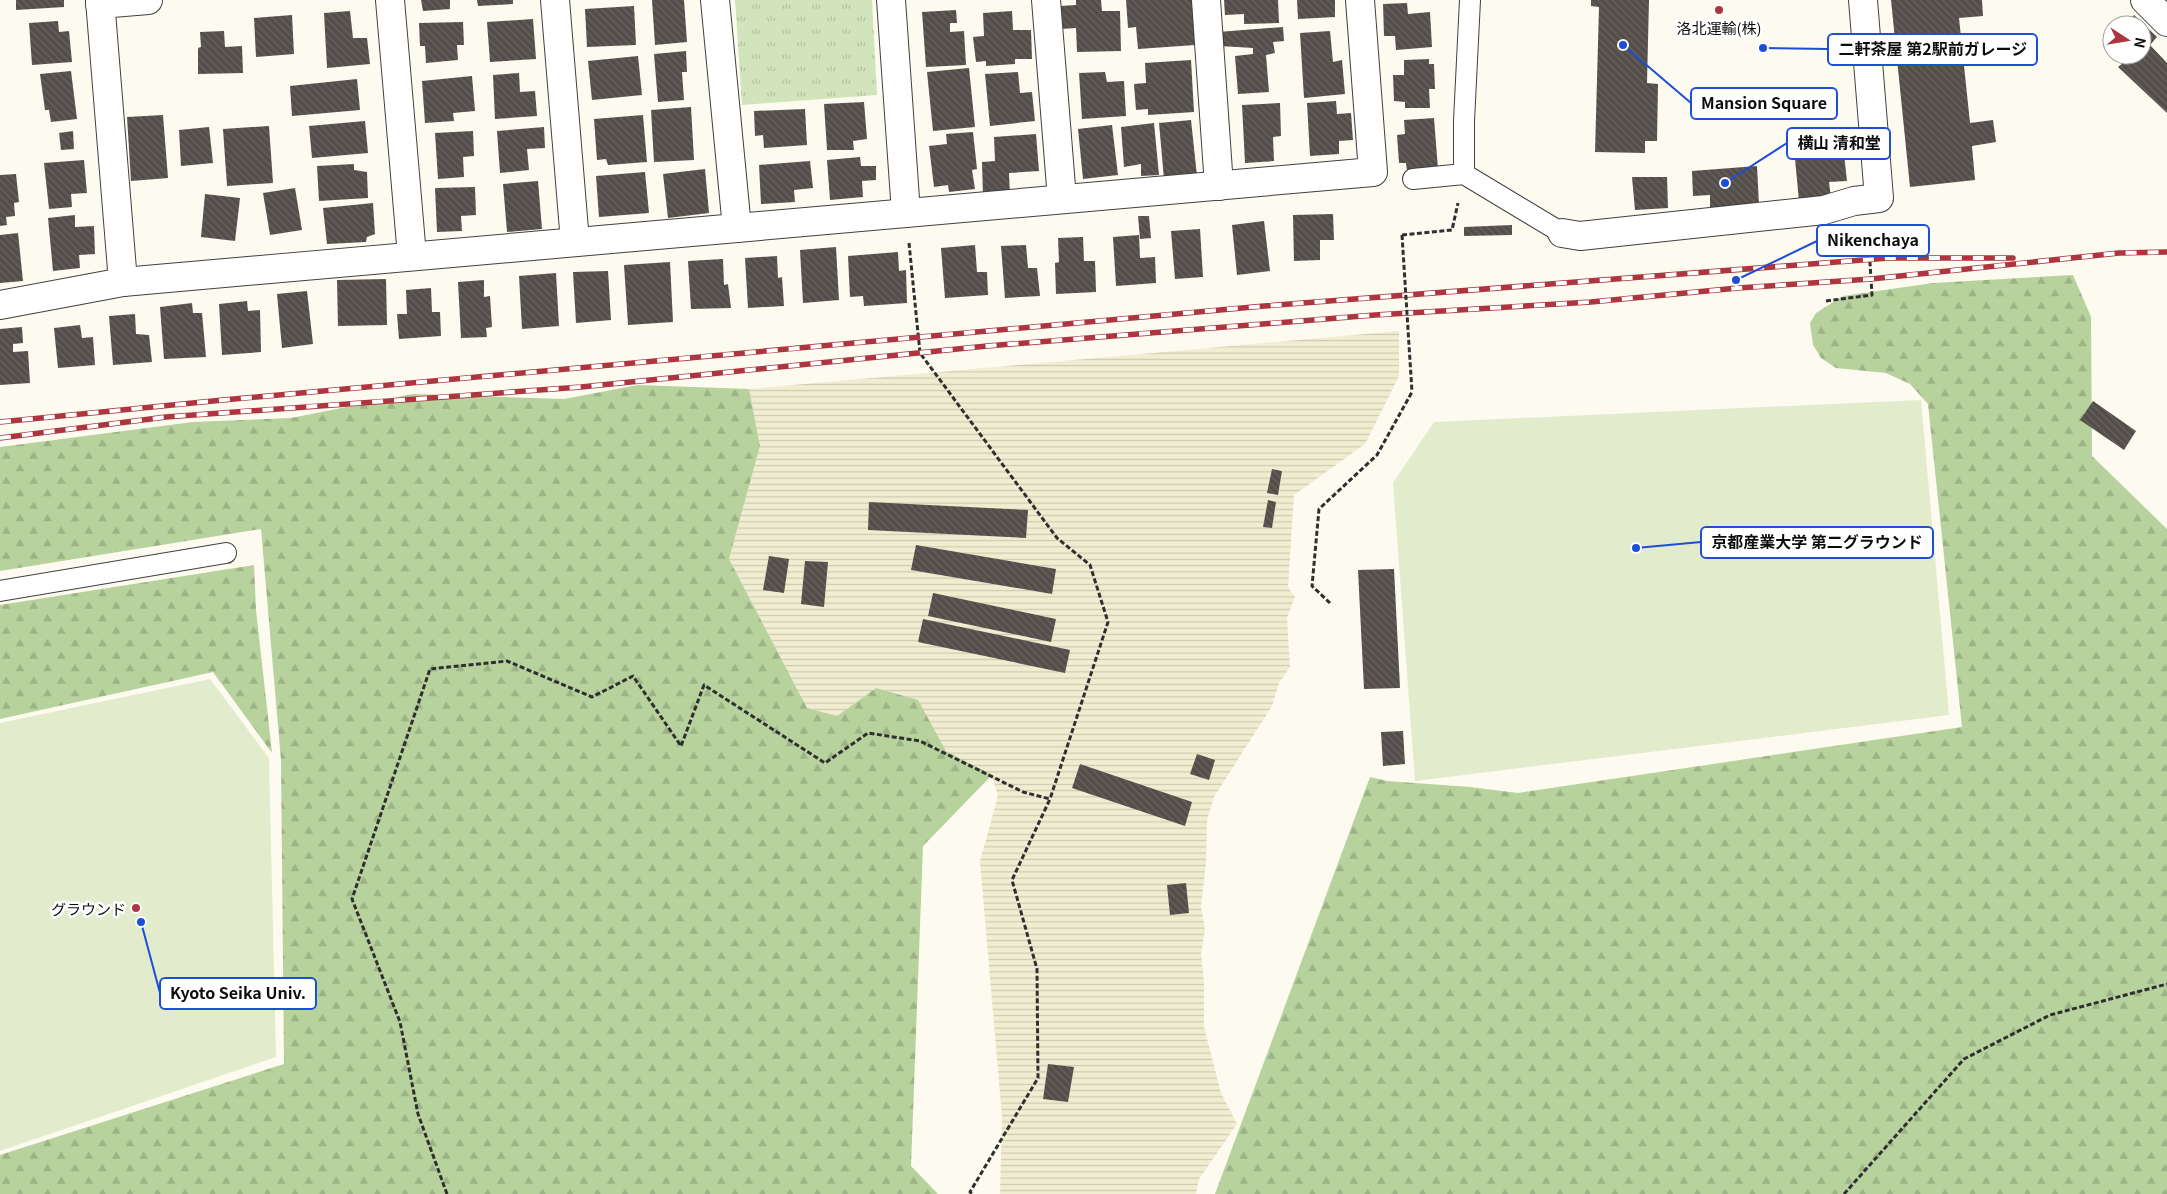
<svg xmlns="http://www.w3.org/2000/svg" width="2167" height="1194" viewBox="0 0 2167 1194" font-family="Georgia,'Noto Sans JP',serif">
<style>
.farmland{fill:url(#farmland-rules)}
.grass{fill:url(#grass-tufts)}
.forest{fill:url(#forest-firs)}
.pitch{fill:#e2eccd}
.building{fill:url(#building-back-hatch)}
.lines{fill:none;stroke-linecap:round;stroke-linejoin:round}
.service-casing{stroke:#404040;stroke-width:22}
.minor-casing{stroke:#404040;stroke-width:30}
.path{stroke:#2f2f2f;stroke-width:3;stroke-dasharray:5 2.5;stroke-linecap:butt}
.service{stroke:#fff;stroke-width:20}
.minor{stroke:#fff;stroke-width:28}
.rail-casing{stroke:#ac353f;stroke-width:5.5}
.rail{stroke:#fff;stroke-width:4;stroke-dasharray:11;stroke-linecap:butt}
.path-bridge{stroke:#2f2f2f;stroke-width:3;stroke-dasharray:5 2.5;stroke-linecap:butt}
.poi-dot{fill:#ac353f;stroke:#fff;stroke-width:2}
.labels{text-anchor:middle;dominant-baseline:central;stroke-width:5;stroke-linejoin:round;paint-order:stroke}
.poi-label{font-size:15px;fill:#0d0d0d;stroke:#fff}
.leader{fill:none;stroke:#1d4ed8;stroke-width:2}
.callout-dot{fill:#1d4ed8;stroke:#fff;stroke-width:2}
.callout{fill:#fff;stroke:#1d4ed8;stroke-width:2}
.callout-label{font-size:16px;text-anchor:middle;font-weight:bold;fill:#0d0d0d}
</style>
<defs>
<pattern id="farmland-rules" width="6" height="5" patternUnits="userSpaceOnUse" patternTransform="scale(1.25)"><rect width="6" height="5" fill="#f0edd1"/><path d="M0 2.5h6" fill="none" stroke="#cdcab2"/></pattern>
<pattern id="grass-tufts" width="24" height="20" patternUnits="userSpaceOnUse" patternTransform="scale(1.25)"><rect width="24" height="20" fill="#d2e4bc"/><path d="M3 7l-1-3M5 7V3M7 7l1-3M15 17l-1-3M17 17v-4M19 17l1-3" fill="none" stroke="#b3c2a0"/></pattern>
<pattern id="forest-firs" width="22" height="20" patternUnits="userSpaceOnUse" patternTransform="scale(1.25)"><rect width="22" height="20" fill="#b7d29d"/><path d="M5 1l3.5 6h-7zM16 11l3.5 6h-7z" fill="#9cb386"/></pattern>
<pattern id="building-back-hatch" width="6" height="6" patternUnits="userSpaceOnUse" patternTransform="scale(1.25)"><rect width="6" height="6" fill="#544e4a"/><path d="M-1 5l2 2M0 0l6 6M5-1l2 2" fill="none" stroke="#686360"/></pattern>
</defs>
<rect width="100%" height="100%" fill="#fdfaef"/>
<polygon class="farmland" points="1399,331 1399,376 1365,444 1294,495 1288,587 1295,597 1287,618 1290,667 1279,683 1272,706 1214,797 1207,820 1206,863 1201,906 1205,930 1201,954 1204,982 1204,1027 1221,1093 1237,1124 1199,1179 1196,1194 1000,1194 1002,1117 980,861 998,796 992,776 946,751 917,700 876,688 837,716 807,708 729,559 760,446 749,389"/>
<polygon class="grass" points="735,0 872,0 877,95 742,105"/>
<g class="forest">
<polygon points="2073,275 2091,317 2092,456 2167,529 2167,1194 1215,1194 1370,777 1387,781 1470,787 1518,793 1962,727 1928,404 1910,384 1886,373 1836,368 1821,358 1813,345 1810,323 1816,313 1843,296 1933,283"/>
<polygon points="638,385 749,389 760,446 729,559 807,708 837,716 876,688 918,700 946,751 992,775 923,846 911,1166 938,1194 0,1194 0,1155 284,1064 281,760 261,529 0,571 0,447 193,422 291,418 413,394 564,399"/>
<polygon points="254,565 256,610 272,753 213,672 0,719 0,605"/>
</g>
<g class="pitch">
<polygon points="1921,400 1949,715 1415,781 1393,483 1434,422"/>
<polygon points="210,679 269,758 276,1057 0,1151 0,723"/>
</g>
<g class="building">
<polygon points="16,0 64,0 64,7 16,10"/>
<polygon points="421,0 450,0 450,9 423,11"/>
<polygon points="477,0 513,0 513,4 478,6"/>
<polygon points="652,0 684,0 687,42 655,45"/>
<polygon points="1076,0 1101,0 1102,11 1120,11 1121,51 1077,52 1076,28 1061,29 1060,6 1076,5"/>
<polygon points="1126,0 1192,0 1195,45 1138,49 1136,27 1128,28"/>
<polygon points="1224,0 1278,0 1279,23 1244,24 1244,14 1225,15"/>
<polygon points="1297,0 1335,0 1335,17 1298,19"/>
<polygon points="1591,0 1649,0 1647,83 1658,84 1657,141 1645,141 1645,153 1595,152 1599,7 1591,6"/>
<polygon points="1891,0 1982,0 1983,16 1959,18 1970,123 1993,120 1996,142 1972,146 1975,180 1910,187"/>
<polygon points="1407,3 1408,14 1430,12 1432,47 1396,50 1395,36 1384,36 1383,4"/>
<polygon points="634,6 636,45 587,47 585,9"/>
<polygon points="956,10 957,23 950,23 950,32 964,31 966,65 926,67 922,12"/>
<polygon points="350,11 353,38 367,38 370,64 327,68 324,13"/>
<polygon points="1012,11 1013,30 1031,30 1032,59 1015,59 1015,64 986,66 986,61 976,62 973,37 984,36 983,13"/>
<polygon points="292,15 294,54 256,57 254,18"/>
<polygon points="2134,15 2157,37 2150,45 2167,63 2167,113 2118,67 2128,59 2125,55 2142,55 2142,25 2130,25 2128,23"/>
<polygon points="533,19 536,59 490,62 487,22"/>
<polygon points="58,21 59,32 69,31 72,62 32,65 29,23"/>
<polygon points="463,22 464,45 457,45 458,60 426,63 425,46 420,46 419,23"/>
<polygon points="1283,27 1284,41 1273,42 1275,53 1266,55 1269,92 1238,94 1235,56 1253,54 1253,48 1220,46 1218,32"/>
<polygon points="224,31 225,47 242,46 243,73 198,74 198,48 201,47 200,32"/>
<polygon points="1330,31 1333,62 1342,60 1345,94 1304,98 1300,33"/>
<polygon points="686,51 687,72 682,72 684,100 658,102 654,54"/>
<polygon points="638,56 642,95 592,100 588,61"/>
<polygon points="1429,59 1429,64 1434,64 1435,89 1429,89 1430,108 1405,108 1405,102 1394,101 1393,75 1404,75 1404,60"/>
<polygon points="1191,60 1194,112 1148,115 1148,109 1136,110 1134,84 1146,83 1145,63"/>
<polygon points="969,68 975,127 933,131 927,72"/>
<polygon points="71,71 77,119 51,122 49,110 45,110 40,74"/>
<polygon points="1018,72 1020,93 1032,92 1035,121 990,126 985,74"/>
<polygon points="1105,72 1107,82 1124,81 1126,116 1082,119 1079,73"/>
<polygon points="519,73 520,92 535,91 537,116 495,119 493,75"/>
<polygon points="472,76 475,111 453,113 454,121 425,123 422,81"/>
<polygon points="357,79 360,110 292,116 290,86"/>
<polygon points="1336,101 1337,114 1351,113 1353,140 1339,141 1339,154 1310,156 1307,103"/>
<polygon points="864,102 867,139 853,141 854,150 827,150 824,104"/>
<polygon points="1280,103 1281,136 1273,137 1274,161 1245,163 1242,105"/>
<polygon points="691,107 694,160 654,162 651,110"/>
<polygon points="805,109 807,145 764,148 763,135 755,136 754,111"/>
<polygon points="163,115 168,178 131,181 127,117"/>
<polygon points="643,115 647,162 608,165 606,159 597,160 594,119"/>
<polygon points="1434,118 1438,169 1407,171 1406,163 1399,163 1397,135 1405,134 1404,120"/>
<polygon points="1191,120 1197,176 1164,179 1159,123"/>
<polygon points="365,121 368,153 312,158 309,126"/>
<polygon points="1154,123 1159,175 1141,176 1141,164 1124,167 1121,127"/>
<polygon points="1112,125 1118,175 1083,179 1078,129"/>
<polygon points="269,126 273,183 227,186 223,129"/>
<polygon points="209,127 213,163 181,166 179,130"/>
<polygon points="544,127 545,148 527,149 529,170 500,173 497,131"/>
<polygon points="73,131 74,149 61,150 59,133"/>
<polygon points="473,131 474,156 463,157 464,177 438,179 435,133"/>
<polygon points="973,132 977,169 972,170 975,189 949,192 948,185 934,187 929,146 947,144 946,134"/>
<polygon points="1036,134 1039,171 1009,173 1010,196 983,197 982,162 995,161 994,137"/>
<polygon points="1844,154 1847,181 1829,182 1831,198 1799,201 1795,159"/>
<polygon points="860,157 861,166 876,166 876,180 862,181 863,197 830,200 827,160"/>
<polygon points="84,160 87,193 71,194 72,207 49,209 44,163"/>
<polygon points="810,161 813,188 794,190 795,202 761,204 759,165"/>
<polygon points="354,164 354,170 367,172 368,198 319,201 317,166"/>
<polygon points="1757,166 1759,205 1710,208 1710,195 1693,196 1692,171"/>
<polygon points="705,169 709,213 668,218 663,174"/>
<polygon points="645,172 649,213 599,217 596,176"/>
<polygon points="16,174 19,202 14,203 15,216 6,217 7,225 0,226 0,175"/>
<polygon points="1632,177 1667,177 1668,208 1635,210"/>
<polygon points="538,181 542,229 507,232 503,184"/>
<polygon points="475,187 476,215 461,216 462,231 437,232 435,188"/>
<polygon points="295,188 302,230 270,235 263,193"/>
<polygon points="205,194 240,198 235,241 201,237"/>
<polygon points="373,203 375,234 367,237 366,242 327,244 323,208"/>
<polygon points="1333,214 1334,240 1320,240 1320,260 1294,261 1293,215"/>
<polygon points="75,215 75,227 94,226 95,254 79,255 80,268 53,271 48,218"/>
<polygon points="1138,216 1149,216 1151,238 1140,239"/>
<polygon points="1264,221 1270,271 1237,275 1232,225"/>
<polygon points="1512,225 1512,235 1464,236 1464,227"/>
<polygon points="1200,229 1203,277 1175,279 1171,231"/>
<polygon points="18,233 23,281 0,283 0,235"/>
<polygon points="1139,235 1140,258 1155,257 1156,283 1116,286 1113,237"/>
<polygon points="1083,237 1084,261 1095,261 1096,292 1056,294 1055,263 1059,262 1058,238"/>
<polygon points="975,245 977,272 987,272 988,295 945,298 941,248"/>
<polygon points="1026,245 1028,268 1037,268 1040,296 1005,298 1001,246"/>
<polygon points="836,247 839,300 803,303 800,250"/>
<polygon points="898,252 899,271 906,270 907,303 864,306 863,296 850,297 848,256"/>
<polygon points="777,256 778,278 782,277 784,306 748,308 745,258"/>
<polygon points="723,259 724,285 728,284 731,308 691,309 688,261"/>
<polygon points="670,262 673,322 628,325 624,265"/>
<polygon points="608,271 611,320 576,323 573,272"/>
<polygon points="556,273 559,326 522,329 519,276"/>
<polygon points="386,279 387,325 338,326 337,280"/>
<polygon points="484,280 484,297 490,296 492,327 486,328 487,337 461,338 458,282"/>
<polygon points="431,288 432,312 440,312 441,336 399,339 397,314 407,314 406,290"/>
<polygon points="307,291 313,344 282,348 277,294"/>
<polygon points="247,301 248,311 260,310 261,352 222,355 219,304"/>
<polygon points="192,303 193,313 202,313 206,357 164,359 160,307"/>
<polygon points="135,314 136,334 149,335 152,362 113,365 109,316"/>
<polygon points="80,325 82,338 93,337 95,365 58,368 54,328"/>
<polygon points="22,327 23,343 13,344 13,352 28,351 30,383 0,385 0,329"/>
<polygon points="2093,401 2136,431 2124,450 2080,420"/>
<polygon points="1272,469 1282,471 1278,495 1267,493"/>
<polygon points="1268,500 1276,502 1272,528 1263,527"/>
<polygon points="869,502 1028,510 1026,538 868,530"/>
<polygon points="916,545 1056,569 1052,594 911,570"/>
<polygon points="769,556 789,559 784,593 763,590"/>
<polygon points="805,561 828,562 824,607 801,604"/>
<polygon points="1394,569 1400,688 1364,689 1358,570"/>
<polygon points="933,593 1056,619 1051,642 928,616"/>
<polygon points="923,619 1070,650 1065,673 918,642"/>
<polygon points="1403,731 1405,764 1383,766 1381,732"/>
<polygon points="1197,754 1215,760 1209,780 1190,774"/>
<polygon points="1080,764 1192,802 1185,826 1072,788"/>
<polygon points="1186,883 1189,913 1170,915 1167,885"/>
<polygon points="1048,1064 1074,1067 1068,1102 1043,1099"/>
</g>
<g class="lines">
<g class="service-casing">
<g id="service">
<polyline points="1470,0 1464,121 1464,174 1562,233"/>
<polyline points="1413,179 1464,174"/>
<polyline points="0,591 226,553"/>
</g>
</g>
<g class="minor-casing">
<g id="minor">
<polyline points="100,0 123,282"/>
<polyline points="390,0 412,256"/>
<polyline points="555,0 575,242"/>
<polyline points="715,0 737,228"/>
<polyline points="891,0 906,213"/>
<polyline points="1046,0 1062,199"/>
<polyline points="1206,0 1219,186"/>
<polyline points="2145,0 2167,22"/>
<polyline points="100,4 148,0"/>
<polyline points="1562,233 1580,236 1824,210 1854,201 1879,198 1863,0"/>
<polyline points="0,305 123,282 1373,172 1360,0"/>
</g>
</g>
<g class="path">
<polyline points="1402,235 1452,230 1458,203"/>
<polyline points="909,243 920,353 1057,538 1090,565 1108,622 1050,799"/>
<polyline points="1817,250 1869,247 1868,230"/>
<polyline points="1826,301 1872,295 1869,247"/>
<polyline points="1330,603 1312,586 1319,509 1377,455 1412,392"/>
<polyline points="447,1194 418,1114 400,1022 352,899 430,669 507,661 592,697 633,676 681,746 704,685 825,763 868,733 920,741 1023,792 1050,799 1012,880 1037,969 1038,1078 970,1192 972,1194"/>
<polyline points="1844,1194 1964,1059 2050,1015 2167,984"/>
</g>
<use href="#service" class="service"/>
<use href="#minor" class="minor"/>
<g class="rail-casing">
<g id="rail">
<polyline points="0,422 223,400 1264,306 1889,258 2013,258"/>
<polyline points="0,438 166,417 581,387 987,346 1375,315 1591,302 1738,288 1871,279 2119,253 2167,252"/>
</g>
</g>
<use href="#rail" class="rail"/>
<polyline class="path-bridge" points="1402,235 1412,392"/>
</g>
<g class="poi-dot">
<circle cx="1719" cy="10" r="5"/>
<circle cx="136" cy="908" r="5"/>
</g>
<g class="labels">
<g class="poi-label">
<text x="1719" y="27">洛北運輸(株)</text>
<text x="126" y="908" text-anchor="end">グラウンド</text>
</g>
</g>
<path class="leader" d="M1763 48L1828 49M1623 45L1691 103M1725 183L1787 143M1736 280L1817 241M1636 548L1701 542M141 922L160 993"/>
<g class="callout-dot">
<circle cx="1763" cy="48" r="5"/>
<circle cx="1623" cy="45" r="5"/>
<circle cx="1725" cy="183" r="5"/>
<circle cx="1736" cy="280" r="5"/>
<circle cx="1636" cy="548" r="5"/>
<circle cx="141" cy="922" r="5"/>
</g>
<g class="callout">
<rect x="1828" y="34" width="209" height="31" rx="5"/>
<rect x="1691" y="88" width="146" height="31" rx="5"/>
<rect x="1787" y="128" width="103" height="31" rx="5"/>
<rect x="1817" y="225" width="112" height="31" rx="5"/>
<rect x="1701" y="527" width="232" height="31" rx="5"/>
<rect x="160" y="978" width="156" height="31" rx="5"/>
</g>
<g class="callout-label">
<text x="1933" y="55">二軒茶屋 第2駅前ガレージ</text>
<text x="1764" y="109">Mansion Square</text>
<text x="1839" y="149">横山 清和堂</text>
<text x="1873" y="246">Nikenchaya</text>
<text x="1817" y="548">京都産業大学 第二グラウンド</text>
<text x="238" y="999">Kyoto Seika Univ.</text>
</g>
<g transform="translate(2127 40) rotate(102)"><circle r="24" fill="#ffffff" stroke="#9e9e9e"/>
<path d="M0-4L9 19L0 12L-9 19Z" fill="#ac353f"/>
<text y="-8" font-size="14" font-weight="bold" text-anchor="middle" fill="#0d0d0d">N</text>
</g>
</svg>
